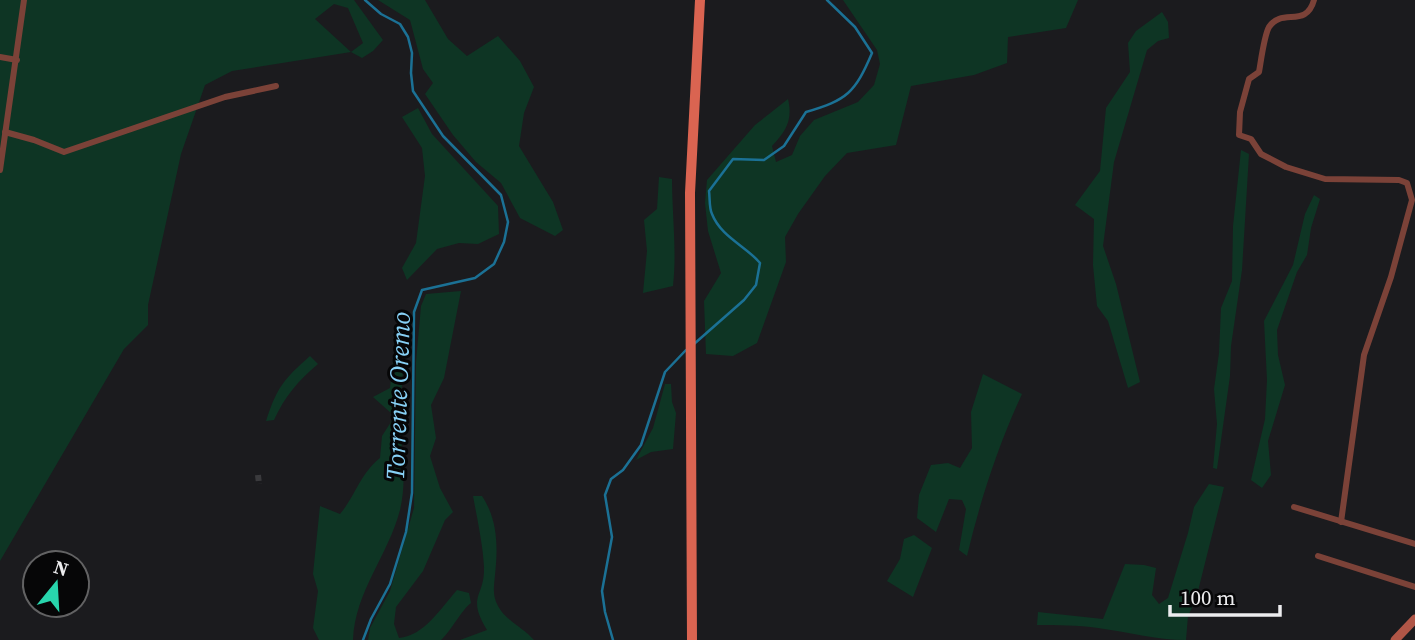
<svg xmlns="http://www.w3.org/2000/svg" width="1415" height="640" viewBox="0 0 1415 640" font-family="'Source Serif 4',serif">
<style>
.green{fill:#0e3524;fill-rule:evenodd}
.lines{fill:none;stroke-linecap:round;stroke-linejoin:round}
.stream{stroke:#1b7195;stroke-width:2.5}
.street-tunnel{stroke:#3a3a3d;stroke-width:6;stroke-dasharray:6 3;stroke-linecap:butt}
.street{stroke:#7b4238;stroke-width:6}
.secondary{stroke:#b05647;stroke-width:9}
.primary{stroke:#da6451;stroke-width:10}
.labels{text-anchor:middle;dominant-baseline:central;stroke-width:6;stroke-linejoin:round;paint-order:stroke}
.water-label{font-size:26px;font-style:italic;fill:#87d0f5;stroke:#060607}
</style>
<rect width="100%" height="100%" fill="#1b1b1e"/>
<g class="green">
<path d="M 0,0 L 354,0 L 383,40 L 373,51 L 362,58 L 351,52 L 232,71 L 205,85 L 181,154 L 148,305 L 148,325 L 124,349 L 0,561 ZM 334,4 L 348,8 L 363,43 L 351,52 L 315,19 Z"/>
<polygon points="378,0 425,0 448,39 467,56 498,36 520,61 534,87 524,113 519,146 553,202 563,230 555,236 520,218 501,183 476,162 453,135 425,94 433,83 423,69 410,20"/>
<path d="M 843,0 L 1078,0 L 1066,28 L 1008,37 L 1007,63 L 974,75 L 911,86 L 896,145 L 847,153 L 825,176 L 798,214 L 785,237 L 786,262 L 757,343 L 733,356 L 706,354 L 704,301 L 721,273 L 708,231 L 705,203 L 707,180 L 755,125 L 788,99 C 793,120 786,131 772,146 L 776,162 L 792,155 L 800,136 L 814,120 L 858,102 L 874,85 L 880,64 L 877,50 Z"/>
<polygon points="1162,12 1168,22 1169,38 1158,41 1147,50 1114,162 1103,246 1116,284 1140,382 1128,388 1108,321 1097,306 1093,265 1094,219 1075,205 1100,171 1106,108 1130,72 1128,43 1136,31"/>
<polygon points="418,108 432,134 498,206 499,234 478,244 459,243 437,249 407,280 402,268 416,243 425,176 422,148 402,117"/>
<polygon points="1241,150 1249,154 1242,270 1231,346 1230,376 1217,469 1213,468 1217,424 1214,389 1219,353 1221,308 1232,281 1233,226"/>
<path d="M 659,177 L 672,179 C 672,213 677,252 673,286 L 643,293 L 647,251 L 644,220 L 657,209 Z"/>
<polygon points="1314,195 1320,199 1311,228 1307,255 1297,272 1277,330 1278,355 1285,385 1268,441 1271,475 1262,488 1251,480 1265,419 1267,380 1264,321 1293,265 1305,214"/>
<path d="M 461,291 L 444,378 L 431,405 L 436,438 L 430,456 L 440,488 L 453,512 L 445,520 L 423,571 L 396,607 L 394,624 L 399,638 C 424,636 441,608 457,590 L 469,593 L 471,603 C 463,608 451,631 441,640 L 368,640 L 370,628 L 390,591 L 414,508 L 416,362 L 421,306 L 426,294 Z"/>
<path d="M 310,356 L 318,364 C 298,381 285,396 274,420 L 266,421 C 277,387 284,379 310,356 Z"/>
<path d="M 393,361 L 403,365 C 403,385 399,405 400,424 C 402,454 407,480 400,510 C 388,556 355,591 353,640 L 319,640 L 313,628 L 318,591 L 313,574 L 320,506 L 340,514 C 356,495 360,474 380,458 L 382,436 L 391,422 L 391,413 L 373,397 L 390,388 Z"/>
<path d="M 983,374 L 1022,394 C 998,446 980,501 967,556 L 959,550 L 966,509 L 962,500 L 949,499 L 936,532 L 917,518 L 919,495 L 931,465 L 948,463 L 960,468 L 972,448 L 971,412 Z"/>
<polygon points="665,384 671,384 672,402 676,413 673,449 651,452 636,460 653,428"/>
<path d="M 1209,484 L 1224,487 L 1196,599 L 1188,616 L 1186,640 C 1156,640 1128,632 1098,628 C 1078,625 1057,625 1037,625 L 1038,612 L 1103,619 L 1125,564 L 1144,565 L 1156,568 L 1152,595 L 1159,604 L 1168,598 L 1188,533 L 1194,507 Z"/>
<path d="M 473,496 L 482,496 C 498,520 498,547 495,575 C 494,587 492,595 498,606 C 505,620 524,628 534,640 L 460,640 L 487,630 C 466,595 485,598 484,567 C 483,545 477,518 473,496 Z"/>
<polygon points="914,535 932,548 913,597 887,581 900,559 904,539"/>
</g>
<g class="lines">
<g class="stream">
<path d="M 694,344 L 744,300 L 756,285 L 760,263 C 746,246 721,237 712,214 C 709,208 710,198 709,191 L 733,159 L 764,160 L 784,146 L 806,112 C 847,100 855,93 872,53 L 855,27 L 827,0"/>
<polyline points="363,640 371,619 390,584 406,532 412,493 414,312 422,290 475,278 494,264 504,242 508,222 501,195 443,136 413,91 411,73 412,53 408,37 400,24 381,14 365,0"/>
<polyline points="613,640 605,612 602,591 612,537 605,495 611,479 623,470 641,445 665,372 686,350"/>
</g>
<polyline class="street-tunnel" points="258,475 259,484"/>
<g class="street">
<path d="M 1314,0 C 1306,29 1282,7 1269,27 C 1264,36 1261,61 1259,72 L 1249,79 L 1240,112 L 1239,135 L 1251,139 L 1261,154 L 1286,167 L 1325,179 L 1399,180 L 1407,183 L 1412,200 L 1391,277 L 1364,355 L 1341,522"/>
<polyline points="0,57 17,60"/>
<polyline points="5,132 34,140 64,152 225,97 276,86"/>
<polyline points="0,170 24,0"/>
<polyline points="1294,507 1415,544"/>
<polyline points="1318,556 1415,587"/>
</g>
<polyline class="secondary" points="1395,640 1415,619"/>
<polyline class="primary" points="692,640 690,193 700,0"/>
</g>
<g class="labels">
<g class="water-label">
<text transform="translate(398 396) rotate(-88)">Torrente Oremo</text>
</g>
</g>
<g transform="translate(56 584) rotate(18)"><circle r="33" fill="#060607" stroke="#626263" stroke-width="2"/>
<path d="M0-5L12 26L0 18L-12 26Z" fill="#28d5ad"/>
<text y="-10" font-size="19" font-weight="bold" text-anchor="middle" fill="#ececee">N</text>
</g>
<path d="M1170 605v10h110v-10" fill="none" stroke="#ececee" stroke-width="3.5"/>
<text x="1180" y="605" font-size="21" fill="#ececee" stroke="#060607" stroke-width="5" paint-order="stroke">100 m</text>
</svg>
